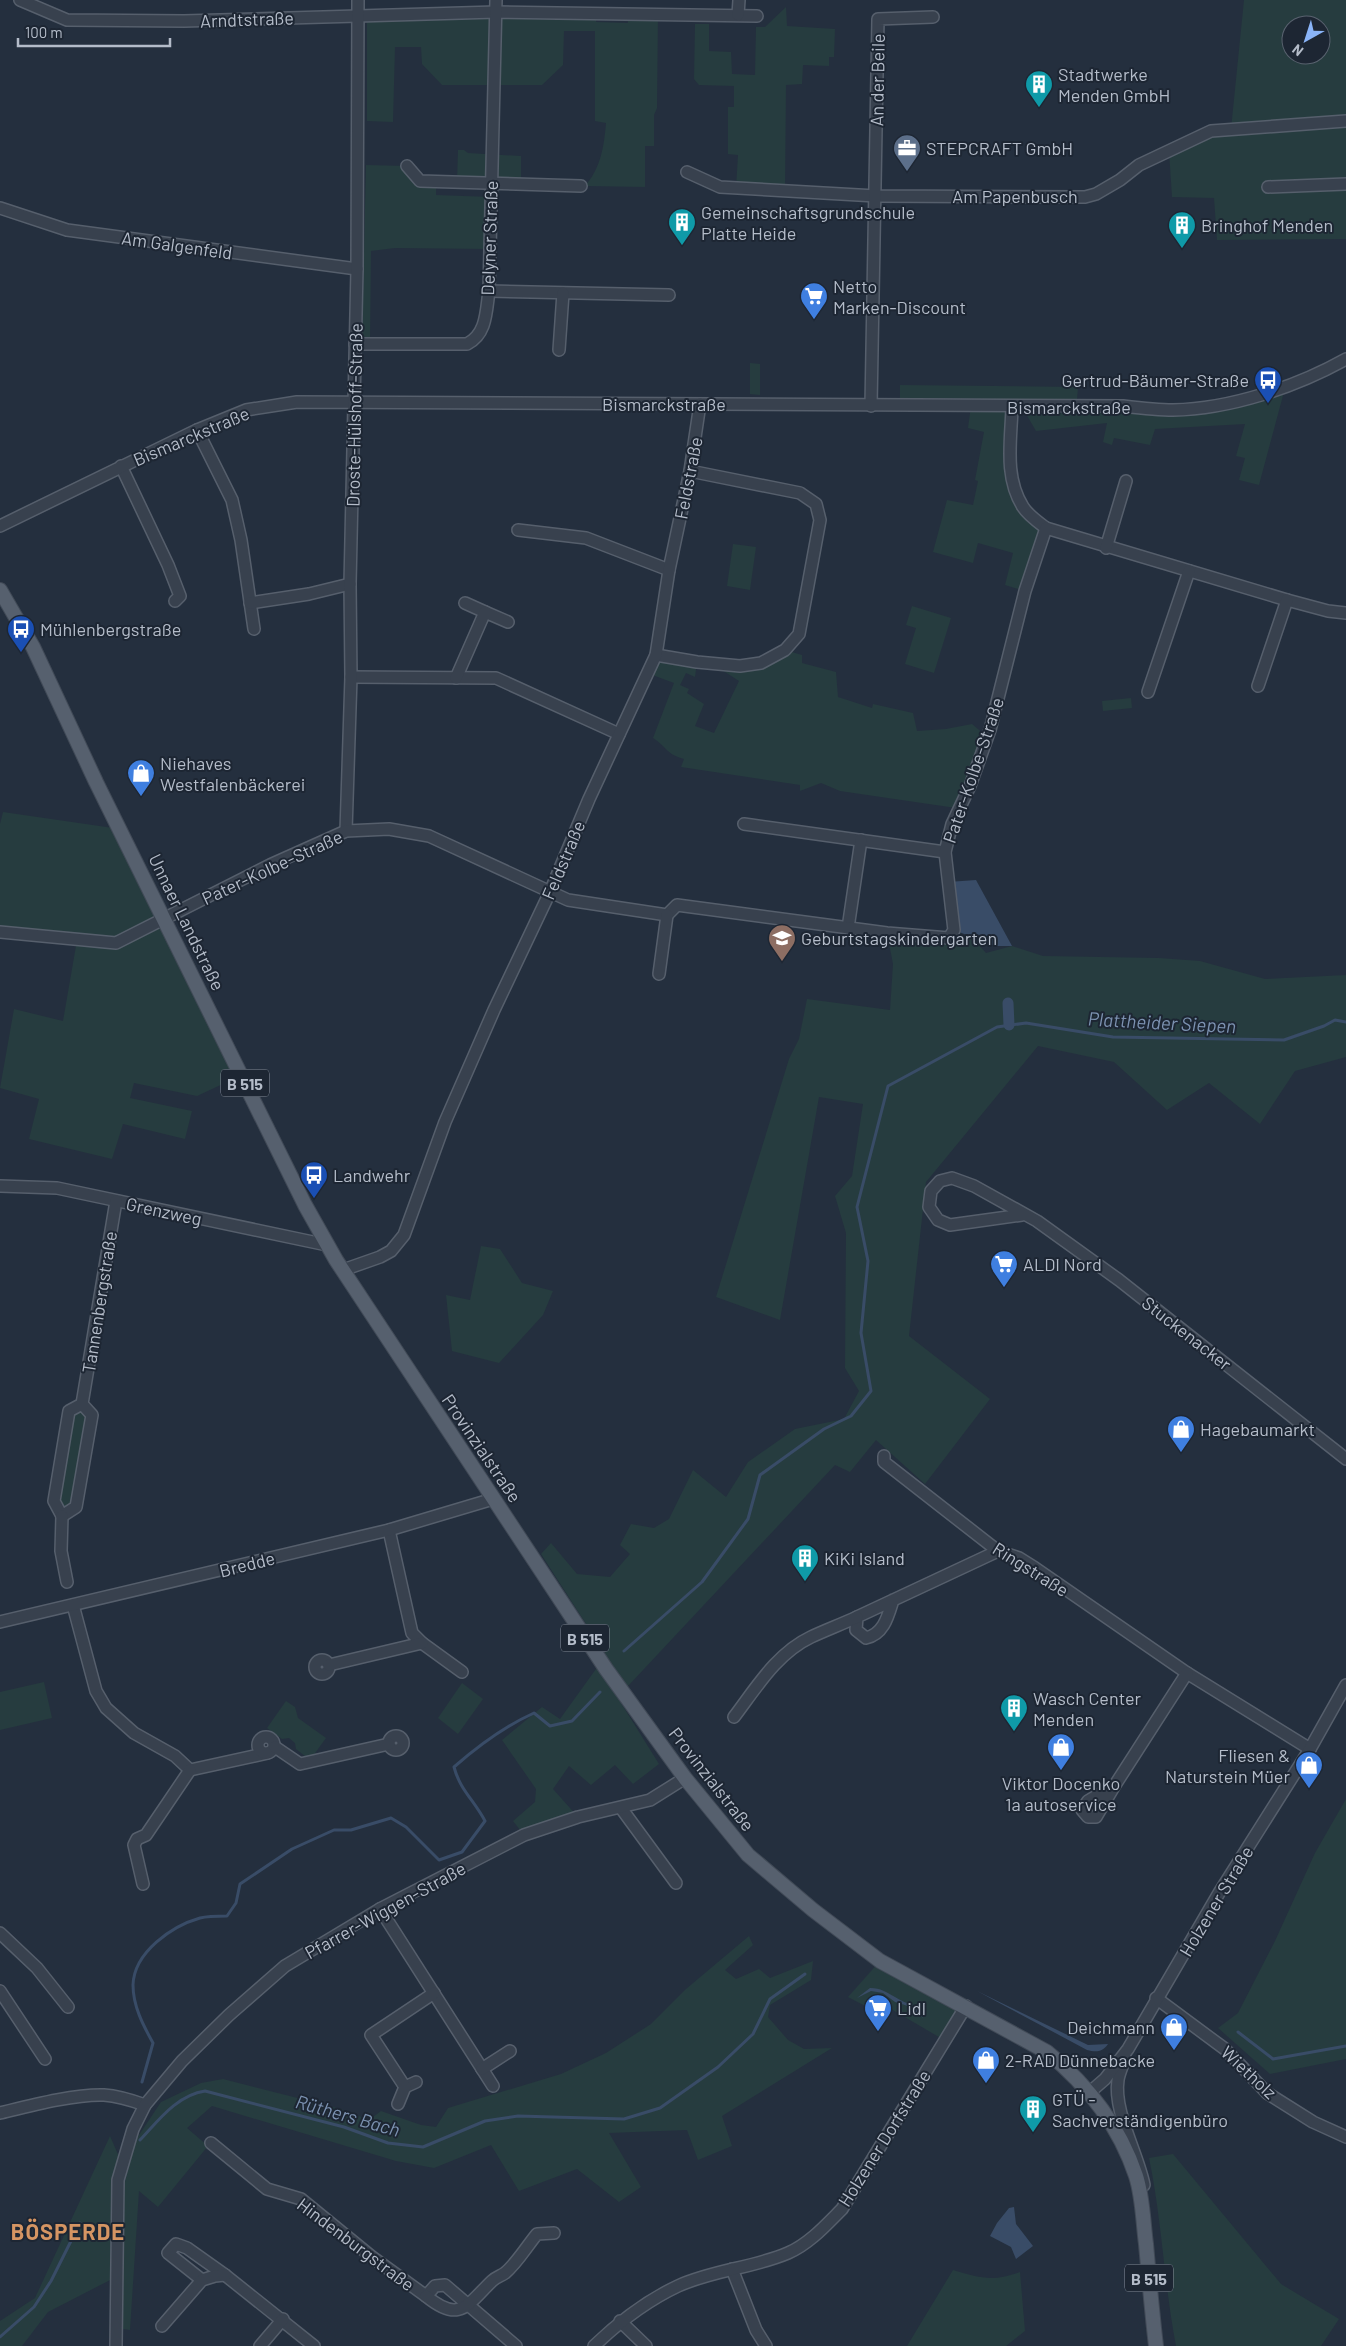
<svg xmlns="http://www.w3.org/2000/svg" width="1346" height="2346" viewBox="0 0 1346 2346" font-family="Barlow,sans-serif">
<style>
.green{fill:#263c3f;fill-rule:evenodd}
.water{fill:#394c67}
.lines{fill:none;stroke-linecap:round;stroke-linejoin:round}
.stream{stroke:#394c67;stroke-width:3}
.canal{stroke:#394c67;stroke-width:11}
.minor-casing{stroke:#565f6c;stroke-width:14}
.major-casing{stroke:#414a57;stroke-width:16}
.minor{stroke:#38414e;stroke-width:11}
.major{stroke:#56606e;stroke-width:14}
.labels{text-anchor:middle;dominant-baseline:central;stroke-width:4;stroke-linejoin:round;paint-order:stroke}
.shield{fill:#1d2633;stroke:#878f9c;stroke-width:1}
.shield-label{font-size:16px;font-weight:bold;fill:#b4bcc9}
.street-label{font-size:18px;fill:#b4bcc9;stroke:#1d2633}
.poi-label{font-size:18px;fill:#b4bcc9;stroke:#1d2633;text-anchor:start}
.water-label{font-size:19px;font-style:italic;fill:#7c92b1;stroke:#1d2633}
.district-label{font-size:22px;font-weight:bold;letter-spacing:1px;fill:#d59563;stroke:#1d2633}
</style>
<rect width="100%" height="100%" fill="#242f3e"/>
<g class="green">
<path d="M 1244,0 L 1346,0 L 1346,239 L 1217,240 L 1214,198 L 1172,197 L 1169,151 L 1231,129 ZM 1291,25 L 1321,25 L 1321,55 L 1291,55 Z"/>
<polygon points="786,7 787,26 835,29 834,57 829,57 829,66 803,65 802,84 786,85 785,191 736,188 738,155 728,154 728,107 734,107 734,86 699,85 694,79 695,24 709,24 709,51 731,52 732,74 755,75 756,27 765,27"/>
<path d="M 596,12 L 596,22 L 628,23 L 628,12 L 658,13 L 657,108 L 654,115 L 654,146 L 645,146 L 645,187 L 585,186 C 601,168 604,146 606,123 L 595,121 L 595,31 L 564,31 L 563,65 L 542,85 L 442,85 L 422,64 L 421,47 L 395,47 L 393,122 L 367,121 L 367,15 Z"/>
<polygon points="458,150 464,150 468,153 521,156 521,184 457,182"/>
<polygon points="366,165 407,166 420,181 436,182 436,195 491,197 489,249 395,248 371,251 370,344 362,344"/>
<polygon points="750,363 760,364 760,395 750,394"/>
<polygon points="900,385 1078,387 1077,400 900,398"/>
<polygon points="1285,388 1259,485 1239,480 1245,458 1236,456 1245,424 1155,429 1150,445 1114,438 1112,445 1103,442 1107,423 1036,431 1022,407 1174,410"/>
<polygon points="971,406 1012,407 1012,484 1046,528 1025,591 1005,585 1013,553 978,543 973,563 933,552 947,500 973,505 978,481 975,480 984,432 968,428"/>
<polygon points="733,544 756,547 750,590 727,586"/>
<polygon points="912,606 951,618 934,673 905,664 916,628 906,625"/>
<path d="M 785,650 L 802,655 L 802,663 L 836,672 L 838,697 L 872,708 L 873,704 L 913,713 L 917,731 L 946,729 L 972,724 L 985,735 L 956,808 L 840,791 L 821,783 L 800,791 L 800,785 L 681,767 L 684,759 C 666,754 668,748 653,738 L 674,683 L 647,673 L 656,655 L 697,662 L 695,677 L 686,673 L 680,685 L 689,689 L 687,693 L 704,704 L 695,726 L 714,733 L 739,681 L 722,670 L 725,665 L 740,666 Z"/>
<polygon points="1131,698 1132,708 1103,711 1102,701"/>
<polygon points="3,812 120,829 242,1075 197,1096 134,1083 130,1098 192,1111 185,1139 123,1124 112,1159 29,1139 39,1099 0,1088 14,1009 63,1021 77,940 0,932 0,824"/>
<polygon points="954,930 976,942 986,953 1012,946 1043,956 1159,958 1200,961 1265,979 1346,975 1346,1057 1295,1071 1260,1124 1209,1083 1167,1110 1114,1062 1038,1046 926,1182 909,1336 990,1399 925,1484 876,1440 850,1472 835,1465 629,1685 616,1695 659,1764 633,1784 615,1765 591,1785 569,1766 553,1789 578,1817 524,1835 513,1821 535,1802 536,1789 502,1740 542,1707 560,1719 606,1655 541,1554 551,1543 577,1574 610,1577 630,1554 620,1545 631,1524 654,1528 669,1519 693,1470 726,1497 748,1462 795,1429 844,1419 859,1391 845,1368 846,1233 835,1196 852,1176 863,1104 819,1097 780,1320 716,1297 789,1059 799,1039 807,999 890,1010 893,964 887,933 949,938"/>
<polygon points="481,1246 500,1249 522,1283 553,1291 543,1315 499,1363 452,1351 446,1295 470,1300"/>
<polygon points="82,1407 90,1417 74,1506 63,1513 56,1501 71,1413"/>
<polygon points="44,1682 52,1718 0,1730 0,1692"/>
<polygon points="462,1683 483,1699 458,1734 438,1718"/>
<polygon points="286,1701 295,1707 298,1718 326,1738 310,1760 296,1749 295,1743 289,1738 282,1739 267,1728"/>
<polygon points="1346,1799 1346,2059 1270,2074 1218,2028 1238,2013 1275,1941 1315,1853"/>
<polygon points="749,1936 753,1945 725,1970 736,1979 759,1969 770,1978 813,1961 811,1980 770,2005 768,2017 788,2040 804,2049 832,2048 722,2116 732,2146 698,2160 687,2130 609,2133 641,2187 619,2202 577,2169 519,2191 491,2145 434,2168 396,2161 212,2106 187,2128 208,2146 158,2207 139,2191 130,2330 117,2328 116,2277 48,2312 22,2346 0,2346 0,2321 35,2298 110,2136 123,2166 123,2190 135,2141 161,2102 201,2083 223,2079 341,2109 369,2120 381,2111 421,2125 436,2127 448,2108 561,2074 606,2053 651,2024 686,1989"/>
<polygon points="880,1961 966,2006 944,2040 874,1999 869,2008 848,1997"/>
<path d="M 1173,2154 L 1281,2284 L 1339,2319 L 1321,2346 L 1176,2346 C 1164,2284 1162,2220 1149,2158 Z"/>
<path d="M 953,2270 C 980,2278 993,2282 1020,2272 L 1025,2331 L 1006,2346 L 907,2346 Z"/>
</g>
<g class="water">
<polygon points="976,880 1012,946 995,946 954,930 948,882"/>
<path d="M 870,1988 C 881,1988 886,1992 895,1997 C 909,2006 912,2001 923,2018 L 908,2006 L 895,2002 L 883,1993 L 871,1991 L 857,1998 Z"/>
<path d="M 977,1991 L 1088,2045 L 1108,2044 C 1102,2053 1095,2052 1087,2050 Z"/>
<polygon points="1014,2207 1016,2224 1033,2246 1016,2259 1011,2247 990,2236 997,2223 1009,2208"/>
</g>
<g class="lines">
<g class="stream">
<polyline points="624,1651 702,1582 748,1519 760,1475 824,1429 851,1416 871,1391 861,1333 868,1261 857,1207 888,1086 997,1027 1026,1023 1113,1037 1284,1040 1324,1026 1335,1020 1346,1022"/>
<polyline points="1238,2032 1273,2059 1346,2046"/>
<path d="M 142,2082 L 153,2043 C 143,2025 133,2006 133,1985 C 134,1952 172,1926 200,1918 C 208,1916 219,1916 227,1916 L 236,1903 L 240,1884 L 292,1849 L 334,1830 L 351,1830 L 391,1818 L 406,1827 L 439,1860 L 462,1852 L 485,1821 C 474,1800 460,1790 454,1767 C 478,1746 505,1726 534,1713 L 550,1726 L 572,1721 L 600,1692"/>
<path d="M 140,2140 C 158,2121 177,2095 205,2091 L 344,2127 L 388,2143 L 423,2147 L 485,2121 L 518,2116 L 624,2119 L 660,2108 L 718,2067 L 753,2034 L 770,1999 L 805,1974"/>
<polyline points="0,2337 34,2307 51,2281 80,2223"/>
</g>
<polyline class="canal" points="1008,1003 1009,1025"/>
<g class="minor-casing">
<g id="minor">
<polyline points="20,0 67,20 184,21 496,12 757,16"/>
<polyline points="738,15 739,0"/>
<polyline points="407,166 420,181 581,186"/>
<polyline points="687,172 720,187 876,196 1085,197 1096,194 1120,180 1139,165 1211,131 1346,121"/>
<polyline points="1268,187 1346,184"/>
<polyline points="0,208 67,230 357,269"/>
<polyline points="489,291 669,295"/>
<path d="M 355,344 L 467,344 C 487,334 486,311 489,291 L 496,0"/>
<polyline points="559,350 563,293"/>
<polyline points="871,406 878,19 933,17"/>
<path d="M 1012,407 C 1011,441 1004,477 1023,507 C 1028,515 1038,522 1046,528 L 1287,600 L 1328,611 L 1346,613"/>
<polyline points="197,430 232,500 241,540 254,629"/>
<polyline points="121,466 168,565 180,596 175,601"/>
<path d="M 0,526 L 197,430 L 246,410 L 297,402 L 1123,406 C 1140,408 1157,410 1173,410 C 1230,409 1296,387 1346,359"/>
<polyline points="518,530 586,538 669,570"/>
<polyline points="1106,548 1126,481"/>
<polyline points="250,603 309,594 350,584"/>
<polyline points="465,603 485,612"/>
<polyline points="656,655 697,662 740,666 761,663 785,650 799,634 820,520 816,504 800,493 690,471"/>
<polyline points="351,677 496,678 619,734"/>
<polyline points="456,678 485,612 508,622"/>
<polyline points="1258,686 1287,600"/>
<polyline points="1148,692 1189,571"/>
<polyline points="744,824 945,852"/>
<polyline points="346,831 351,677 350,584 357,269 358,0"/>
<polyline points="848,928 861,840"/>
<polyline points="0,932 116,943 270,865 346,831 389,829 429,836 568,900 667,915 677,905 887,933 949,938 954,930 945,852 952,824 970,786 990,730 1025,591 1046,528"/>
<polyline points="659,974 667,915"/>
<polyline points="0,1186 57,1188 327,1245"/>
<polyline points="1022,1215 950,1225 938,1220 929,1207 931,1191 940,1181 952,1178 974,1186 1037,1221 1119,1280 1346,1459"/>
<polyline points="343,1270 380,1257 391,1251 404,1235 445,1122 494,1010 550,892 589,799 656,655 669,570 690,471 700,404"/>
<polyline points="82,1404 92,1415 76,1507 62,1516 54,1501 69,1411 82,1404 116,1201"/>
<polyline points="884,1456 884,1462 998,1551 1019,1558 1035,1568 1187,1673 1310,1749"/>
<polyline points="62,1516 61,1551 67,1582"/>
<polyline points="389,1530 412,1633 422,1643 462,1672"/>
<path d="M 893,1600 C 888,1616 884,1634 866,1638 L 856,1630 L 857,1617 L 998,1551"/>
<polyline points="73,1605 96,1691 106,1708 134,1733 175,1756 190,1770 268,1753"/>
<polyline points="0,1622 389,1530 493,1499"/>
<circle cx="322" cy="1667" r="7"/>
<polyline points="329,1665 422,1643"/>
<path d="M 734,1717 C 756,1688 777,1653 811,1637 C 826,1630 842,1624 857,1617"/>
<circle cx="396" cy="1743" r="7"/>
<circle cx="266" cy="1745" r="8"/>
<polyline points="275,1747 300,1764 389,1744"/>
<polyline points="1115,1785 1096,1817 1088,1817 1082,1810 1088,1801 1115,1785 1187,1673"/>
<polyline points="621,1808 676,1883"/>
<polyline points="143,1884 134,1845 137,1839 146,1835 190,1770"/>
<polyline points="380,1909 493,2086"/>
<polyline points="0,1933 37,1968 68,2007"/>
<polyline points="0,1991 45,2059"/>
<polyline points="1156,1998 1225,2049 1267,2093 1313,2122 1346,2137"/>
<path d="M 1125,2058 C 1123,2065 1119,2073 1118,2080 C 1113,2111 1138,2154 1144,2185"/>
<polyline points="482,2069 510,2051"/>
<polyline points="405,2087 416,2082"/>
<polyline points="1090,2092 1105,2079 1128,2049 1219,1893 1310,1749 1346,1685"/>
<polyline points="398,2104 405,2087 371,2035 434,1993"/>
<path d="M 0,2113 C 29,2106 74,2094 104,2095 C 118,2096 131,2100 145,2105"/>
<polyline points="211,2143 267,2189 301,2199 372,2257 426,2296 435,2286 445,2285 516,2346"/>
<polyline points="732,2269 756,2330 766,2346"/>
<polyline points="202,2280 168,2253 176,2244 187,2248 225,2275 314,2346"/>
<path d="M 426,2296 C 460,2324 467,2305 492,2281 C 496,2277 501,2276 505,2273 C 517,2263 527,2246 537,2234 L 554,2233"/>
<polyline points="620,2321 646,2346"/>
<polyline points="162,2326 202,2280 215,2276 225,2275"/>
<polyline points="116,2346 118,2180 133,2129 145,2105 182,2061 229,2015 285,1966 380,1909 524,1835 578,1817 650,1800 685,1778"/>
<polyline points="260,2346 283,2319"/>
<path d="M 594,2346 C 619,2322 646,2301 678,2286 C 713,2270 753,2268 788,2253 C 809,2244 826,2225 842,2209 L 966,2006"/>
</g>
</g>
<g class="major-casing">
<path id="major" d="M 0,590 L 33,647 L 96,782 L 305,1205 L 336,1260 L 606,1669 L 685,1778 L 748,1855 L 813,1910 L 880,1961 L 1047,2052 C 1089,2086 1119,2125 1136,2176 C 1143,2198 1143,2222 1146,2244 C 1149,2278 1152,2312 1156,2346"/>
</g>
<use href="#minor" class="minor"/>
<use href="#major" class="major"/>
</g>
<defs>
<g id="building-pin" transform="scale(1.4375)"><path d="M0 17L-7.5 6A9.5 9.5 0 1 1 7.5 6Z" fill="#0f9aa8" stroke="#1d2633"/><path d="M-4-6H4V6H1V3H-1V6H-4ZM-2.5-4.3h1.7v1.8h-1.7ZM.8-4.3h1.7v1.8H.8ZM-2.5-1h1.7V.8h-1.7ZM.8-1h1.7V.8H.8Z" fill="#fff"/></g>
<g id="office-pin" transform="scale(1.4375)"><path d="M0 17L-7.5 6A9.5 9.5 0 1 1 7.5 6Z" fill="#5c6f8a" stroke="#1d2633"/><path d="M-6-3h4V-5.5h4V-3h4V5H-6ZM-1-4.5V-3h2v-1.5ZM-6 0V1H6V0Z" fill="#fff"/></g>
<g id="supermarket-pin" transform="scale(1.4375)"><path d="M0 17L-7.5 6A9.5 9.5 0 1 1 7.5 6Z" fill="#3f7fe0" stroke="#1d2633"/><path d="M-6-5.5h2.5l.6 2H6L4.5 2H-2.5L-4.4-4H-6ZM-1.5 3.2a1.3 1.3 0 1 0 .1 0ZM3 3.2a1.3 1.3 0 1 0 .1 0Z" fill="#fff"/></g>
<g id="bus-pin" transform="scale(1.4375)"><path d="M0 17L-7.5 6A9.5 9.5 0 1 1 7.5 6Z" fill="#1a4fb4" stroke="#1d2633"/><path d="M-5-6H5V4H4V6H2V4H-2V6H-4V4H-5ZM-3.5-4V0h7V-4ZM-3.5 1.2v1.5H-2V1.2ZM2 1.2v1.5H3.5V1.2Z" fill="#fff"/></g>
<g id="shop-pin" transform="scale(1.4375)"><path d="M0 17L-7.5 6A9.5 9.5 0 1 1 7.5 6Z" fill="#3f7fe0" stroke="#1d2633"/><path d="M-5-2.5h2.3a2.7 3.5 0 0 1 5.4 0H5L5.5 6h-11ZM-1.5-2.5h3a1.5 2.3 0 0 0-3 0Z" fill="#fff"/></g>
<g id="school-pin" transform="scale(1.4375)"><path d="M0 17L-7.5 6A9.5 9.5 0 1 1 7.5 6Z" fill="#8d6e63" stroke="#1d2633"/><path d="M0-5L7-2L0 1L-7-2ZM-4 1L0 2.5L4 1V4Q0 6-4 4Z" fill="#fff"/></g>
</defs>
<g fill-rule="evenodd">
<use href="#building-pin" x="1039" y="84"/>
<use href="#office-pin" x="907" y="148"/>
<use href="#building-pin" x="682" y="222"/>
<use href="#building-pin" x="1182" y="225"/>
<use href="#supermarket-pin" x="814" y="296"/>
<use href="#bus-pin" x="1268" y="380"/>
<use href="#bus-pin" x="21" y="629"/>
<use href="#shop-pin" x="141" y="773"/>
<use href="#school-pin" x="782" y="938"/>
<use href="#bus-pin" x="314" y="1175"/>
<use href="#supermarket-pin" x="1004" y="1264"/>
<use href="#shop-pin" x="1181" y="1429"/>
<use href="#building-pin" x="805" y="1558"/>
<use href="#building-pin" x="1014" y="1708"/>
<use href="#shop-pin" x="1061" y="1747"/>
<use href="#shop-pin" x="1309" y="1765"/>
<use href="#supermarket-pin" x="878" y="2008"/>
<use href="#shop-pin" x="1174" y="2027"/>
<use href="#shop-pin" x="986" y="2060"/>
<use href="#building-pin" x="1033" y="2109"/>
</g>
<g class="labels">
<g class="shield">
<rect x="221" y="1069.5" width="48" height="27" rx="4"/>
<rect x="561" y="1624.5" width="48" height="27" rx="4"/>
<rect x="1125" y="2264.5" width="48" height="27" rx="4"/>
</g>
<g class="shield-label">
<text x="245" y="1083">B 515</text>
<text x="585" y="1638">B 515</text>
<text x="1149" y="2278">B 515</text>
</g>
<g class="street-label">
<text transform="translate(247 19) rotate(-2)">Arndtstraße</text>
<text transform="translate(877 80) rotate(-89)">An der Beile</text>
<text x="1015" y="196">Am Papenbusch</text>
<text transform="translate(489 238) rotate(-88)">Delyner Straße</text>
<text transform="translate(177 245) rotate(8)">Am Galgenfeld</text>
<text x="664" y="404">Bismarckstraße</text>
<text x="1069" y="407">Bismarckstraße</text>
<text transform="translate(354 415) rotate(-89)">Droste-Hülshoff-Straße</text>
<text transform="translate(191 436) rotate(-23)">Bismarckstraße</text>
<text transform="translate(688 478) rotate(-79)">Feldstraße</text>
<text transform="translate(973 770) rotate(-71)">Pater-Kolbe-Straße</text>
<text transform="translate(563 860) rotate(-67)">Feldstraße</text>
<text transform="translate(272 867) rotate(-25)">Pater-Kolbe-Straße</text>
<text transform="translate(187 922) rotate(64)">Unnaer Landstraße</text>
<text transform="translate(164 1211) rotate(12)">Grenzweg</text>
<text transform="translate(99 1302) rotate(-81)">Tannenbergstraße</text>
<text transform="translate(1187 1333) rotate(38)">Stuckenacker</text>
<text transform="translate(482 1448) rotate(56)">Provinzialstraße</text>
<text transform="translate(247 1564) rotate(-14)">Bredde</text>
<text transform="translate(1031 1569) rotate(32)">Ringstraße</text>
<text transform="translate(712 1779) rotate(52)">Provinzialstraße</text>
<text transform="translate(1216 1901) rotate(-59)">Holzener Straße</text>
<text transform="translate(385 1910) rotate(-29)">Pfarrer-Wiggen-Straße</text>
<text transform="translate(1249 2072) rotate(43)">Wietholz</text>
<text transform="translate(884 2138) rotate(-58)">Holzener Dorfstraße</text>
<text transform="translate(356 2244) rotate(37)">Hindenburgstraße</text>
</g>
<g class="poi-label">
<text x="1058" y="74">Stadtwerke<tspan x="1058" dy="21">Menden GmbH</tspan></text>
<text x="926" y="148">STEPCRAFT GmbH</text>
<text x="701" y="212">Gemeinschaftsgrundschule<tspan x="701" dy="21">Platte Heide</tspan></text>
<text x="1201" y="225">Bringhof Menden</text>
<text x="833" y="286">Netto<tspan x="833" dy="21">Marken-Discount</tspan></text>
<text x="1249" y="380" text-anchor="end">Gertrud-Bäumer-Straße</text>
<text x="40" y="629">Mühlenbergstraße</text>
<text x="160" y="763">Niehaves<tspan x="160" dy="21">Westfalenbäckerei</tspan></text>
<text x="801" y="938">Geburtstagskindergarten</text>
<text x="333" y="1175">Landwehr</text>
<text x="1023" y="1264">ALDI Nord</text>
<text x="1200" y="1429">Hagebaumarkt</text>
<text x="824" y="1558">KiKi Island</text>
<text x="1033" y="1698">Wasch Center<tspan x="1033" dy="21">Menden</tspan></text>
<text x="1290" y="1755" text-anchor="end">Fliesen &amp;<tspan x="1290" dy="21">Naturstein Müer</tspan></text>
<text x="1061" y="1783" text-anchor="middle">Viktor Docenko<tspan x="1061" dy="21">1a autoservice</tspan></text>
<text x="897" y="2008">Lidl</text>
<text x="1155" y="2027" text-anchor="end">Deichmann</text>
<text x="1005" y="2060">2-RAD Dünnebacke</text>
<text x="1052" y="2099">GTÜ -<tspan x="1052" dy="21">Sachverständigenbüro</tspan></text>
</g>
<g class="water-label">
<text transform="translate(1162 1022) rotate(3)">Plattheider Siepen</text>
<text transform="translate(348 2115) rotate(16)">Rüthers Bach</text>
</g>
<g class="district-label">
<text x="68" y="2231">BÖSPERDE</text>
</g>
</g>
<g transform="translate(1306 40) rotate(219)"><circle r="24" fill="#1d2633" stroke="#59626f"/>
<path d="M0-4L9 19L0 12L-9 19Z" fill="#8ab4f8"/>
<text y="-8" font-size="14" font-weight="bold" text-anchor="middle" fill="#b4bcc9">N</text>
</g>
<path d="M18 38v8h152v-8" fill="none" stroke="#b4bcc9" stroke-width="2.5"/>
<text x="25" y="38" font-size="15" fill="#b4bcc9" stroke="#1d2633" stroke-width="4" paint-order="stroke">100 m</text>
</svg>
